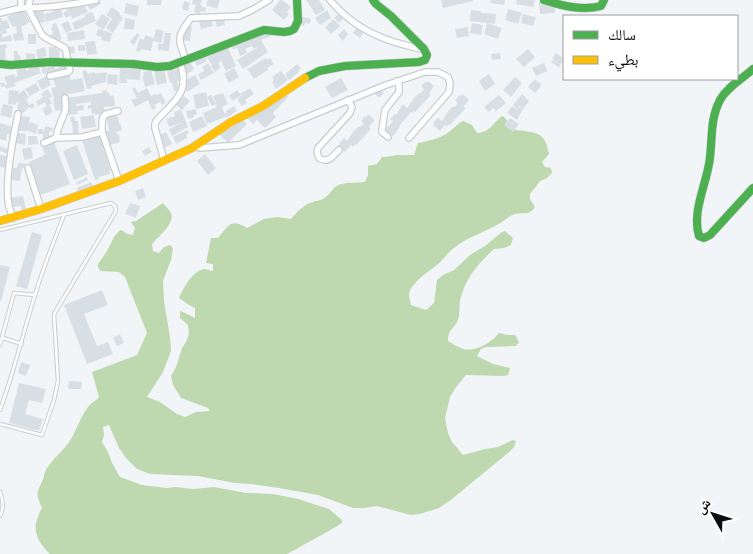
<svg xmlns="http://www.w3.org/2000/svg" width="753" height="554" viewBox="0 0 753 554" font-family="'Fira Sans Condensed','Noto Naskh Arabic',sans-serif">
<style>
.forest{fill:#bed8af}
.building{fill:#d8dfe4}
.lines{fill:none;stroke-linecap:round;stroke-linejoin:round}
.lane-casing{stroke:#cacdcf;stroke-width:4.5}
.street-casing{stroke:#cacdcf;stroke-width:8}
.fast-casing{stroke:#cacdcf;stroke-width:9}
.slow-casing{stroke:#cacdcf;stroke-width:9}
.lane{stroke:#fdfefe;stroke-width:2.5}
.street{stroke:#fdfefe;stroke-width:5.5}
.fast{stroke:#4caf50;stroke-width:8}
.slow{stroke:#ffc107;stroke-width:8}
</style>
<rect width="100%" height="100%" fill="#f2f5f8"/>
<path class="forest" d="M 502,116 C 509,119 509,128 517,130 C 519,131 522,130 525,131 C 542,133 546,138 549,154 L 542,162 L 545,167 L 551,168 L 552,173 L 547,178 L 540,181 L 538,184 L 530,194 L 530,199 L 535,207 C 530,216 523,212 515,214 C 508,216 502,223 495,226 C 482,233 466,238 454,248 C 448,252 444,259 438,264 C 429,272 412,281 409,294 C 409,297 410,301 411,305 L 426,310 L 434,303 L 437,280 L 443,275 L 454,270 L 470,255 L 485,246 L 502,232 L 505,231 L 513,238 L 511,245 L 504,248 L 494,249 C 478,264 465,278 460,301 C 459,307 460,314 458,320 C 454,329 448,329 448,341 C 453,344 458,347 463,349 C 476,352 491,343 499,333 L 507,335 L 515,335 L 519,342 L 516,346 L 486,347 L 481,349 L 477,356 L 493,364 L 510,368 L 508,375 L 503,376 L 466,375 L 456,387 L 450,397 L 445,418 L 448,433 L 452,442 L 463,455 L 485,449 L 498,447 L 513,440 L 516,441 L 514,447 L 508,453 L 452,499 L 439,508 L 420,514 L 411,515 L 377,506 L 365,508 L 353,508 L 318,495 L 279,488 L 251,484 L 235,483 L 198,476 L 150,474 L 137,469 L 126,458 L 119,448 L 109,425 L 103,427 L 104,435 L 102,442 L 108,452 L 112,463 L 120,477 L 142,485 L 167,488 L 176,487 L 193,489 L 214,487 L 246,493 L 273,494 L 298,499 L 329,509 L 342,520 L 342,523 L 327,532 L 287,554 L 50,554 C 35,539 31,528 42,508 C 35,492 37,494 43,479 C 44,477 44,474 45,472 C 50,461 60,454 67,445 C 76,433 79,419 88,407 C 91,403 96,401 99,397 L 92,372 L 137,355 L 147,333 L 125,277 L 119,272 L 100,271 L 98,267 L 98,264 L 107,251 L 114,237 L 120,230 L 123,231 L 127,234 L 133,235 L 135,228 L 131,222 L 136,221 L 163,203 C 165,206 169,209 171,213 C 175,224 159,236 152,244 L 153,251 L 159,253 L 164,247 L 170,245 L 173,248 L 171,260 L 163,281 L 164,301 L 170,337 L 171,351 L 163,372 L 147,397 L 160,402 L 177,414 L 185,417 L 196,412 L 210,411 L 208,408 L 181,398 L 173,385 L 171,376 L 176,367 L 182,348 L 186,342 L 189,334 L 188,325 L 180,318 L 180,311 L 185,313 L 195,318 L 195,308 L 189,305 L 179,298 C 183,289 193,270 204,269 C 207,269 210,271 213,271 L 213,264 L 206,263 L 211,238 L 218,238 C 229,225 231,218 247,228 L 264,219 L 277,217 L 291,219 C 297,212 304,204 313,202 C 318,200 322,201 327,196 C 332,192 333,186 341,184 C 349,182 357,183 365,182 L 368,175 L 368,166 L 377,164 L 382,157 C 390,157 394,155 400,155 C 405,155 409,155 414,155 L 418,143 C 428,141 438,139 446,134 C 452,130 457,124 463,121 L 472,125 L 477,133 C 489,133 493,123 502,116 Z"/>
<g class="building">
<polygon points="82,0 88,12 72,19 71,15 66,18 63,13 67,10 70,15 66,7"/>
<polygon points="92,0 99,0 101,4 90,10 86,3"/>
<polygon points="147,0 162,0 161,5 147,5"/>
<polygon points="193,0 202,0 200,5 202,5 202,7 206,8 205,12 201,11 200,14 194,12 196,5 192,4"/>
<polygon points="208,0 220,0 217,9 206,5"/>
<polygon points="280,0 282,0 291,7 287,12 289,14 284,20 272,10"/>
<polygon points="306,0 319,0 325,10 316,15"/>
<polygon points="441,0 473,0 473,1 443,8"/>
<polygon points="491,0 505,0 504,5 490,3"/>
<polygon points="517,0 535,0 533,7 516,4"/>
<polygon points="184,1 190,3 188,11 182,9"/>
<polygon points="554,1 555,13 540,14 539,2"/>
<polygon points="59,3 66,7 61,9 63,17 46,22 44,14 53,12 51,5"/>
<polygon points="126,3 139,6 137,16 124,13"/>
<polygon points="112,7 120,13 119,14 123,18 113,33 106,28 112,19 106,15"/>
<polygon points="23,8 30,22 21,27 24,40 14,41 13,34 17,33 16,27 17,27 16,26 13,27 7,17"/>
<polygon points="43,8 45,22 33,24 31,10"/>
<polygon points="508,9 522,13 518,24 505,20"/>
<polygon points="327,10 331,18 320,25 315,18"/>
<polygon points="471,10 481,11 481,13 496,14 495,24 470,21"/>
<polygon points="92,12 96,21 75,30 72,23 85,17 84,15"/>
<polygon points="102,14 110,19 103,30 95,24"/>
<polygon points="338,14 343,19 339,23 334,18"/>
<polygon points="523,14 536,17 533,26 521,23"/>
<polygon points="295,15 311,19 310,24 305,23 304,26 300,25 301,22 294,20"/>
<polygon points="0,18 2,18 2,21 7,20 10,28 6,29 7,33 2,34 2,38 11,35 12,41 0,42 0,33 1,33 0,31"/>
<polygon points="125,18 135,20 134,30 124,29"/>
<polygon points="224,18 225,25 217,27 215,20"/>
<polygon points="211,19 213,26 201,29 199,22"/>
<polygon points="333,19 340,26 331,34 325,28"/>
<polygon points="68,21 72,30 66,33 61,24"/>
<polygon points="56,23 62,39 50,43 47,36 53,34 51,28 53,27 52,24"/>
<polygon points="472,23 483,25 481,35 470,33"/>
<polygon points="487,23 502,28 498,39 484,34"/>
<polygon points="182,25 192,26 190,41 180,40"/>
<polygon points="266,26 272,36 261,40 268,52 243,69 237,60 261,45 253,49 252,46 245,49 247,53 240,56 237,48 233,50 230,41"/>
<polygon points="358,26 365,30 360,38 353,33"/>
<polygon points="468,27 469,36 457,38 455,29"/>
<polygon points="98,29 112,33 110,42 101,40 102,37 96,35"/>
<polygon points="156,29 164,31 161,43 153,41 151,51 141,49 140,52 136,51 140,38 144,40 145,35 154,38"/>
<polygon points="344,29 348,34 343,41 338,35"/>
<polygon points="84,30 85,39 68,41 67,33"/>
<polygon points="137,33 140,35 134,45 130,42"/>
<polygon points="165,33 171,33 169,51 158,50 158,44 163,44"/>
<rect x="28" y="34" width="8" height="10"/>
<polygon points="95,41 97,54 87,55 85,42"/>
<polygon points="225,41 236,66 226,71 221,61 218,63 221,67 215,72 211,66 212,65 204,54 213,47 218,54 215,45"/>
<polygon points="7,44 7,48 5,48 6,60 0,60 0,45"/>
<rect x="78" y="45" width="7" height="6"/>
<polygon points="74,46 75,53 64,54 64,47"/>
<polygon points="45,47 47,56 38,59 36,50"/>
<polygon points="49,47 56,47 56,49 60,49 59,58 49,58"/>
<polygon points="528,49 535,57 524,67 516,59"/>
<polygon points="14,51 18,51 18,55 20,55 21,60 14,61"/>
<polygon points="202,51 207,61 197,66 192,56"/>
<polygon points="26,53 35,54 35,59 26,59"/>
<polygon points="500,53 501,59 492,60 491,54"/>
<polygon points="556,53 564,59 559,67 551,62 554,59 552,58"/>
<polygon points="266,58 267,60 270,58 274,64 267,68 268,70 254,79 247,69"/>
<polygon points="189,60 194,69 184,76 178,67"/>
<polygon points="208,63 214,73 201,80 198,74 204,71 202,67"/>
<polygon points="544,63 547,71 536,76 532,68"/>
<polygon points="297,64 301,68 299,70 300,71 289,80 285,74"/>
<polygon points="38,65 41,73 14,83 16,86 6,89 5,86 1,87 0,83 4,82 5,85 7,84 4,77 14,74 15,77 18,76 16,70 25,67 27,71 29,70 28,69"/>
<polygon points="44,65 45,68 54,65 55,69 59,68 58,65 62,65 62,66 66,65 67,71 51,75 50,72 43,74 41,66"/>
<polygon points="131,67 141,68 140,80 127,79 127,83 119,83 120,68 131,69"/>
<polygon points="234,68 239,77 229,83 224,74"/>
<polygon points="164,69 167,83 157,85 154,71"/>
<polygon points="178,69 180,81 177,81 179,90 174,91 172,83 170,83 167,71"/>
<polygon points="86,70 88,74 95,72 95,74 107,72 106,82 91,86 92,88 87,89 82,71"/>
<polygon points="151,70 155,84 145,87 142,76 144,75 143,72"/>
<polygon points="281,71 288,80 276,89 272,82 274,80 272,77"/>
<polygon points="70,73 70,80 82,78 85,91 62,95 63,110 55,111 53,100 54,99 54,96 53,96 51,88 56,87 52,77"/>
<polygon points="108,74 118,75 117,85 107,84"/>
<polygon points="489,74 495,84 485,91 479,81"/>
<polygon points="195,75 200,84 187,92 181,83"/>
<polygon points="47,76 51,85 42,90 37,81"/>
<polygon points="515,77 522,83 511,97 503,90"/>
<polygon points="341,78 348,90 332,98 325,87"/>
<polygon points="535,79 542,85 535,93 528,87"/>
<polygon points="428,81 434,86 429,93 431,95 415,112 414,111 412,113 411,112 399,126 400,127 393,136 384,130 389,125 390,125 393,121 390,119 395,114 396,115 403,104 407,108 415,97 419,93 420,94 424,89 421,87 425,82 426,83"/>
<polygon points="36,83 40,90 30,96 25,89"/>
<polygon points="135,87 138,93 147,88 151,96 156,94 157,95 161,93 166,103 162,105 160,102 154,105 156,108 152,110 148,100 135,107 131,100 137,98 132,89"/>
<polygon points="250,88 254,94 245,100 247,103 242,106 237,99 241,96 241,95 233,101 229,96 237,90 240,94"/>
<polygon points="47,89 52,96 49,98 52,103 49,105 53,112 46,116 42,109 47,106 45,102 38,106 36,102 43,97 41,94"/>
<polygon points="379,89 384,93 379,98 375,94"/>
<polygon points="9,90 19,91 18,94 24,90 29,97 26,100 29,105 33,103 35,106 32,109 29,107 23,113 17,109 18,108 17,106 19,104 17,101 16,105 8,104"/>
<polygon points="107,90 107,93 109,92 110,96 114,95 115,106 104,107 105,113 95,115 95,113 92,114 91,108 88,109 88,105 91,105 91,102 76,104 76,106 83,105 84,110 77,111 78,114 67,115 66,98 102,93 102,91"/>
<polygon points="206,92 209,106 196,109 197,114 194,115 194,117 188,119 186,111 196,109 193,95"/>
<polygon points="283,92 288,97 273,113 276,117 265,128 257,120 253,124 248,119 269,99"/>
<polygon points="223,93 228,104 222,107 225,114 227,113 226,111 234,106 237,111 226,118 225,117 207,124 203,113 217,107 216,103 223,101 216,103 213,96"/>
<polygon points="463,94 469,100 463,107 466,108 450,125 449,124 447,126 445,125 440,131 433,125 434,123 434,122 438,118 442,121 449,110 454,106 455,107 458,103 455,100 460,95 461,96"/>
<polygon points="522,94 529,101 523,109 519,106 518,107 523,109 517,120 507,113 512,106 518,110 513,105"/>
<polygon points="211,95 216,104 212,106 207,97"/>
<polygon points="499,95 506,103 496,111 493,108 489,112 484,107"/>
<polygon points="184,96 190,101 182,110 176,105"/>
<polygon points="3,104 13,106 11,118 0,115"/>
<polygon points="181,109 188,127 172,136 169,129 184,122 169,127 166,119 175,116 174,112"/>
<polygon points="115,113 117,117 118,117 119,124 120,123 122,130 116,132 118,135 119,135 120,142 110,145 105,132 109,130 106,116"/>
<polygon points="368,114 375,120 369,127 371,129 356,145 355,144 353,147 351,145 345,152 338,146 340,143 339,143 344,138 347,141 354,131 359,126 360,127 364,123 361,121 365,116 366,117"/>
<polygon points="94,115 96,127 82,129 80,117"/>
<polygon points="20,116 30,117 28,128 30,122 38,125 36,134 28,131 18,131"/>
<polygon points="202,116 207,126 193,132 189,122"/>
<polygon points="70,117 75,117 75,121 78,121 79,134 73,135 72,122 71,122"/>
<polygon points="241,118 247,124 228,143 218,133 227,124 231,128"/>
<polygon points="510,118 519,124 513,132 504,125"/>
<polygon points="0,123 13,127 12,135 7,134 6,141 0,139"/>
<polygon points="45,126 53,128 52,131 49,132 49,135 52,136 51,139 43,140 43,134 38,134 38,129 43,129 43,133"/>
<polygon points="187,130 189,133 186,135 187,138 176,144 173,137"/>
<polygon points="166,132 172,144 161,149 156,137"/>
<polygon points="17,133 26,134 25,145 15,143"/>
<polygon points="28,136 37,136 38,144 28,145"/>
<polygon points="101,136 105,147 103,147 111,171 109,171 110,174 98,177 99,179 95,180 82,140 89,137 90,139"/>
<polygon points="54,142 70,184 41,195 29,162 45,155 42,146"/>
<polygon points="77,145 88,174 74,180 63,151"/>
<polygon points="0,146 10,150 8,154 0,151"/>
<polygon points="31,147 33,158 24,160 22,149"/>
<polygon points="149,147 152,152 145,156 142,151"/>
<polygon points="205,154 216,168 208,175 197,161"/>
<polygon points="0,155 8,156 5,168 0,167"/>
<polygon points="18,163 25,163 24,168 22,168 20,181 11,180 12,168 17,168"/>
<polygon points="87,177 88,180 77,185 76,183"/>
<polygon points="91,182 93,186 79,192 77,188"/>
<polygon points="143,188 146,197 138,200 135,191"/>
<polygon points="23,196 26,210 22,211 21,206 13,207 11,198"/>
<polygon points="130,203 140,206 136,218 125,214"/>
<polygon points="32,232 42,235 27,289 16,286"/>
<polygon points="0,265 10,267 1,301 0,301"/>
<polygon points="102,290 108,305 84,314 97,346 108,342 113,354 87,364 64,305"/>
<polygon points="120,334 124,343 117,346 113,338"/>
<polygon points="21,362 30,365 26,376 18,373"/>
<polygon points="69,381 82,382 81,389 68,389"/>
<polygon points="19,383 46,389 42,403 29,400 25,414 43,419 39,431 9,423"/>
</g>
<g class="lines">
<g class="lane-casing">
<g id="lane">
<polyline points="0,230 111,203 115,206 116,211 54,314 58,381 54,400 42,435 0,424"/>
<polyline points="3,338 22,344"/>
<polyline points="0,345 14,293 35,295"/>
<path d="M 0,410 C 14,372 23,333 35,295 C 43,268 54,241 64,215"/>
<path d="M 0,492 C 3,499 4,509 0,516"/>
</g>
</g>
<g class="street-casing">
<g id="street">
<polyline points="30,0 28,8 30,12 42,35 46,38 65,48 70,70 68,72 50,76"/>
<path d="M 330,0 C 349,23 376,38 405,45 C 412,47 418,49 424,49"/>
<path d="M 21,8 C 47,8 71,5 96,0"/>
<polyline points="0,13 21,8 21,0"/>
<path d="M 186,60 C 178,39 176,37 191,18 L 239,16 L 252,10 L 269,0"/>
<path d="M 65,98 C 65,103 67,109 64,114 C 60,124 58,126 56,138 L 82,137 L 102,132"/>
<polyline points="118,111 106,114 103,117 102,123 102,132 119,181"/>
<polyline points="388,137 382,132 382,130 385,110 399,92 399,86 397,81"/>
<polyline points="44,143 56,138"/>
<polyline points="194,146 200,148 239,145 386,85 425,72 438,72 448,77 450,83 449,92 409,138"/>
<path d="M 339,150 C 333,156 328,164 319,158 L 317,152 L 318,148 L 350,113 L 352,107 L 348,100"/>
<path d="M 164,160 L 155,128 L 155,124 L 157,120 C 175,101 191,91 180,63"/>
<polyline points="28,168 41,209"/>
<path d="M 13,218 C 12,214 10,210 9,207 C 4,182 13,139 18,114"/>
</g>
</g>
<g class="fast-casing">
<g id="fast">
<path d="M 544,0 C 562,6 582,11 601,6 L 604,0"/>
<polyline points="0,64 11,65 50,62 133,64 157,67 170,66 264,30 284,32 290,31 294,29 298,21 297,0"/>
<path d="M 753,69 C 742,79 727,87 720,100 C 709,121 713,143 709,164 C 705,187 692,213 699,236 L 704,238 L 710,235 L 753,188"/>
<polyline points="305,78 319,71 345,66 419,62 425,60 427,55 424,49 391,16 376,4 373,0"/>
</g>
</g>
<g class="slow-casing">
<polyline id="slow" points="0,221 41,209 119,181 192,148 231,122 263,106 305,78"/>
</g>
<use href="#lane" class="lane"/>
<use href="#street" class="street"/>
<use href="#fast" class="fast"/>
<use href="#slow" class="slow"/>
</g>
<rect x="563" y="15" width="175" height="65" fill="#ffffff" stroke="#9d9e9f"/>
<rect x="573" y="31" width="25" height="8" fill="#4caf50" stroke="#9d9e9f"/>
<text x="608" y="40" font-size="15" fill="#0b0c0e">سالك</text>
<rect x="573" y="56" width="25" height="8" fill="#ffc107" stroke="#9d9e9f"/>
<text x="608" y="65" font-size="15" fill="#0b0c0e">بطيء</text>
<g transform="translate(713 514) rotate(309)" stroke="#ffffff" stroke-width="4" paint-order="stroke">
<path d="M0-4L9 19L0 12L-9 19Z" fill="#0b0c0e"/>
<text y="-8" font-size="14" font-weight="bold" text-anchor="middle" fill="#0b0c0e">ش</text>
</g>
</svg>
